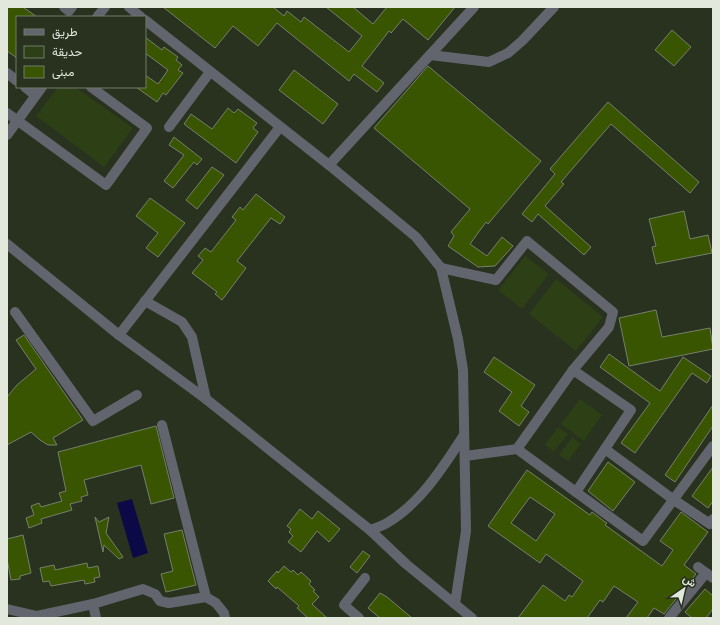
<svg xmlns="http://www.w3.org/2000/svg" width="720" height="625" viewBox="0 0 720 625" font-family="Cabin,Vazirmatn,sans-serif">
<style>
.green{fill:#2d3f15}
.water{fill:#0b0a47}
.building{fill:#395501;stroke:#76806c;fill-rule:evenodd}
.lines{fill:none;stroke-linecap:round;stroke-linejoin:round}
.minor{stroke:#63656e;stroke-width:10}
</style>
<rect width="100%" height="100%" fill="#29311f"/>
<g class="green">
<polygon points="58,87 75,87 133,128 104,167 36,116"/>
<polygon points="525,256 549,274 522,309 498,290"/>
<polygon points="556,279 603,317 576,351 529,314"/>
<polygon points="580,399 602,415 584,441 561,424"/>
<polygon points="558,427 568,434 554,452 545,445"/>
<polygon points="572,437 581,444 568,461 559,455"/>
</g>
<polygon class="water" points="132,499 148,553 133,558 117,503"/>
<g class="building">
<polygon points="7,7 23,7 37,17 17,17 17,58 7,51"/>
<polygon points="163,7 273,7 284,16 287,11 301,22 304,17 349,52 362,36 326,7 353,7 373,24 387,7 455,7 428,40 403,19 391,33 389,31 362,66 384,83 377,92 354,74 349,81 277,23 258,46 233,26 215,48"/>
<polygon points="672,30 691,47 674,66 655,50"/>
<polygon points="145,37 162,50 164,47 178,57 176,60 182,65 178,70 183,73 166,95 163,93 157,102 136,87 145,87 145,75 158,84 168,70 145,53"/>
<polygon points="428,66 541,161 488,224 486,222 470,244 487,256 502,237 513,246 495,266 478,267 448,246 454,236 451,232 470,209 374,128"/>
<polygon points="294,70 338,104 323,124 279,90"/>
<polygon points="608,102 699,182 690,193 611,124 561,182 564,184 545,206 591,247 584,255 538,214 532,222 522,214 555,174 550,169"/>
<polygon points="228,108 234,113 238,109 257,123 253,128 258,132 236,163 184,124 191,114 212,129"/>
<polygon points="174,137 202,159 197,165 194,162 173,188 164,181 184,155 169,145"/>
<polygon points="212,167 224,175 197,209 186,200"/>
<polygon points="256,194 285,217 280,224 271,218 237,261 246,268 222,300 215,294 217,292 192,273 203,260 198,256 205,248 211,252 236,220 232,217 240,207 243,210"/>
<polygon points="150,198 185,223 158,257 146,248 158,233 136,216"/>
<polygon points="684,211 690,239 708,235 712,253 656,264 652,247 656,246 649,219"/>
<polygon points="656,310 662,337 710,328 713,349 629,366 619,318"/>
<polygon points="24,335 83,420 53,438 57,445 48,445 40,440 31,432 7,445 7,397 17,385 36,369 16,340"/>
<polygon points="609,354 660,391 683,357 711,376 707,383 692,373 635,453 621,443 650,403 600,367"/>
<polygon points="494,357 535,385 521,406 529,412 519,426 499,411 512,392 484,372"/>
<polygon points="713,405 713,426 675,482 665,475"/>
<polygon points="156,426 174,498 151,504 141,465 84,480 88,495 81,497 82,501 70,504 72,510 41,519 42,523 29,528 26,518 34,515 31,506 39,503 41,507 62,501 59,493 66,491 58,452"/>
<polygon points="608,462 635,482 613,511 588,491"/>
<polygon points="713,467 713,501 708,508 692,496"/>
<path d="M 527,470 L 590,515 L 592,512 L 605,522 L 607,523 L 605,525 L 662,566 L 673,550 L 660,541 L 681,512 L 708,532 L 684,565 L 696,574 L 664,614 L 654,608 L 647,618 L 626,618 L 638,602 L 614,586 L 603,602 L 600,600 L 587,618 L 518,618 L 543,585 L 565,601 L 569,595 L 572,597 L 583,581 L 546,554 L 540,563 L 488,526 ZM 530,497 L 555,514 L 536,541 L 511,523 Z"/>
<polygon points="300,509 312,519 318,511 340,529 329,542 317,531 301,552 288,542 293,536 289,532 291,529 287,526"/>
<polygon points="95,517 99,522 109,517 106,533 123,557 119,559 104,545 103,552"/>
<polygon points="182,530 196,585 166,592 161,574 173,571 164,534"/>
<polygon points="23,535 31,573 20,576 20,579 11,580 7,559 7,539"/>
<polygon points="363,551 370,556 357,573 350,567"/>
<polygon points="87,563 88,568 98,566 100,577 94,578 95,582 85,584 84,580 51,586 49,581 43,582 40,568 54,565 55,570"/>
<polygon points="284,566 291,572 293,570 298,575 301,572 311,581 309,584 315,590 313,591 319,597 312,604 327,618 308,618 297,608 299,606 277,587 276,589 268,581 277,571 278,573"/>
<polygon points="705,589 713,596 713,609 706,618 692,618 685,612"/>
<polygon points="380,593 387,597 412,618 380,618 368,608"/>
</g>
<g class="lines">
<g class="minor">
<polyline points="64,7 69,11 72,7"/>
<polyline points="129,7 141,17"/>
<polyline points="97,17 105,7"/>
<polyline points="145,20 329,165 416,237 441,268 458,339 463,370 466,531 455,604"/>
<polyline points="430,55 489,62 508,53 522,41 554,7"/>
<polyline points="7,73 17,81"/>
<polyline points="25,87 35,95"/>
<polyline points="7,113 106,185 147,128 91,87"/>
<polyline points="169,127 210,72"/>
<polyline points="7,135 42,87"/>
<polyline points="329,165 474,7"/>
<polyline points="7,244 119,335 206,399 370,530 406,564 472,618"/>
<polyline points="441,268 496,280 527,241 613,312 609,327 573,370"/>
<polyline points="145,301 182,322 192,337 206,399"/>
<polyline points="15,312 93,421 137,395"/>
<polyline points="119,335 280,127"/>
<polyline points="162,425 206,597"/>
<polyline points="517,449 573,370 631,410 576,492"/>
<polyline points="605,449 674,500 710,524 713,519"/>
<polyline points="465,456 517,449 643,541 713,446"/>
<path d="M 370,530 C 376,528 382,526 387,523 C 421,503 443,467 464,435"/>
<polyline points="698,567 713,578"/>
<polyline points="93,604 96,618"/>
<polyline points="7,609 37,616 93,604 143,589 155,594 160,601 169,603 206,597 216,603 224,613 225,618"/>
<polyline points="359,618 344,605 365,578"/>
<polyline points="669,618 706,573"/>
</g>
</g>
<rect width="720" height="625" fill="none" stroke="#e3e8dd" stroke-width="16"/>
<rect x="16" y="16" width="130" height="72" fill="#29311f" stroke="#737a6b"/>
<rect x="24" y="29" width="20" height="6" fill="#63656e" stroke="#737a6b"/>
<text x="52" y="36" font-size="12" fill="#e3e8dd">طريق</text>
<rect x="24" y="46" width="20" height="12" fill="#2d3f15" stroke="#737a6b"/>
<text x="52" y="56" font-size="12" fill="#e3e8dd">حديقة</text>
<rect x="24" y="66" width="20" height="12" fill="#395501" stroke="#737a6b"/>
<text x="52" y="76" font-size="12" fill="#e3e8dd">مبنى</text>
<g transform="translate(684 589) rotate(34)" stroke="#29311f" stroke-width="3" paint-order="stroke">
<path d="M0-3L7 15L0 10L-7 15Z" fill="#e3e8dd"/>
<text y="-6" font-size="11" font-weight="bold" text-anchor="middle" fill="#e3e8dd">ش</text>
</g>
</svg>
